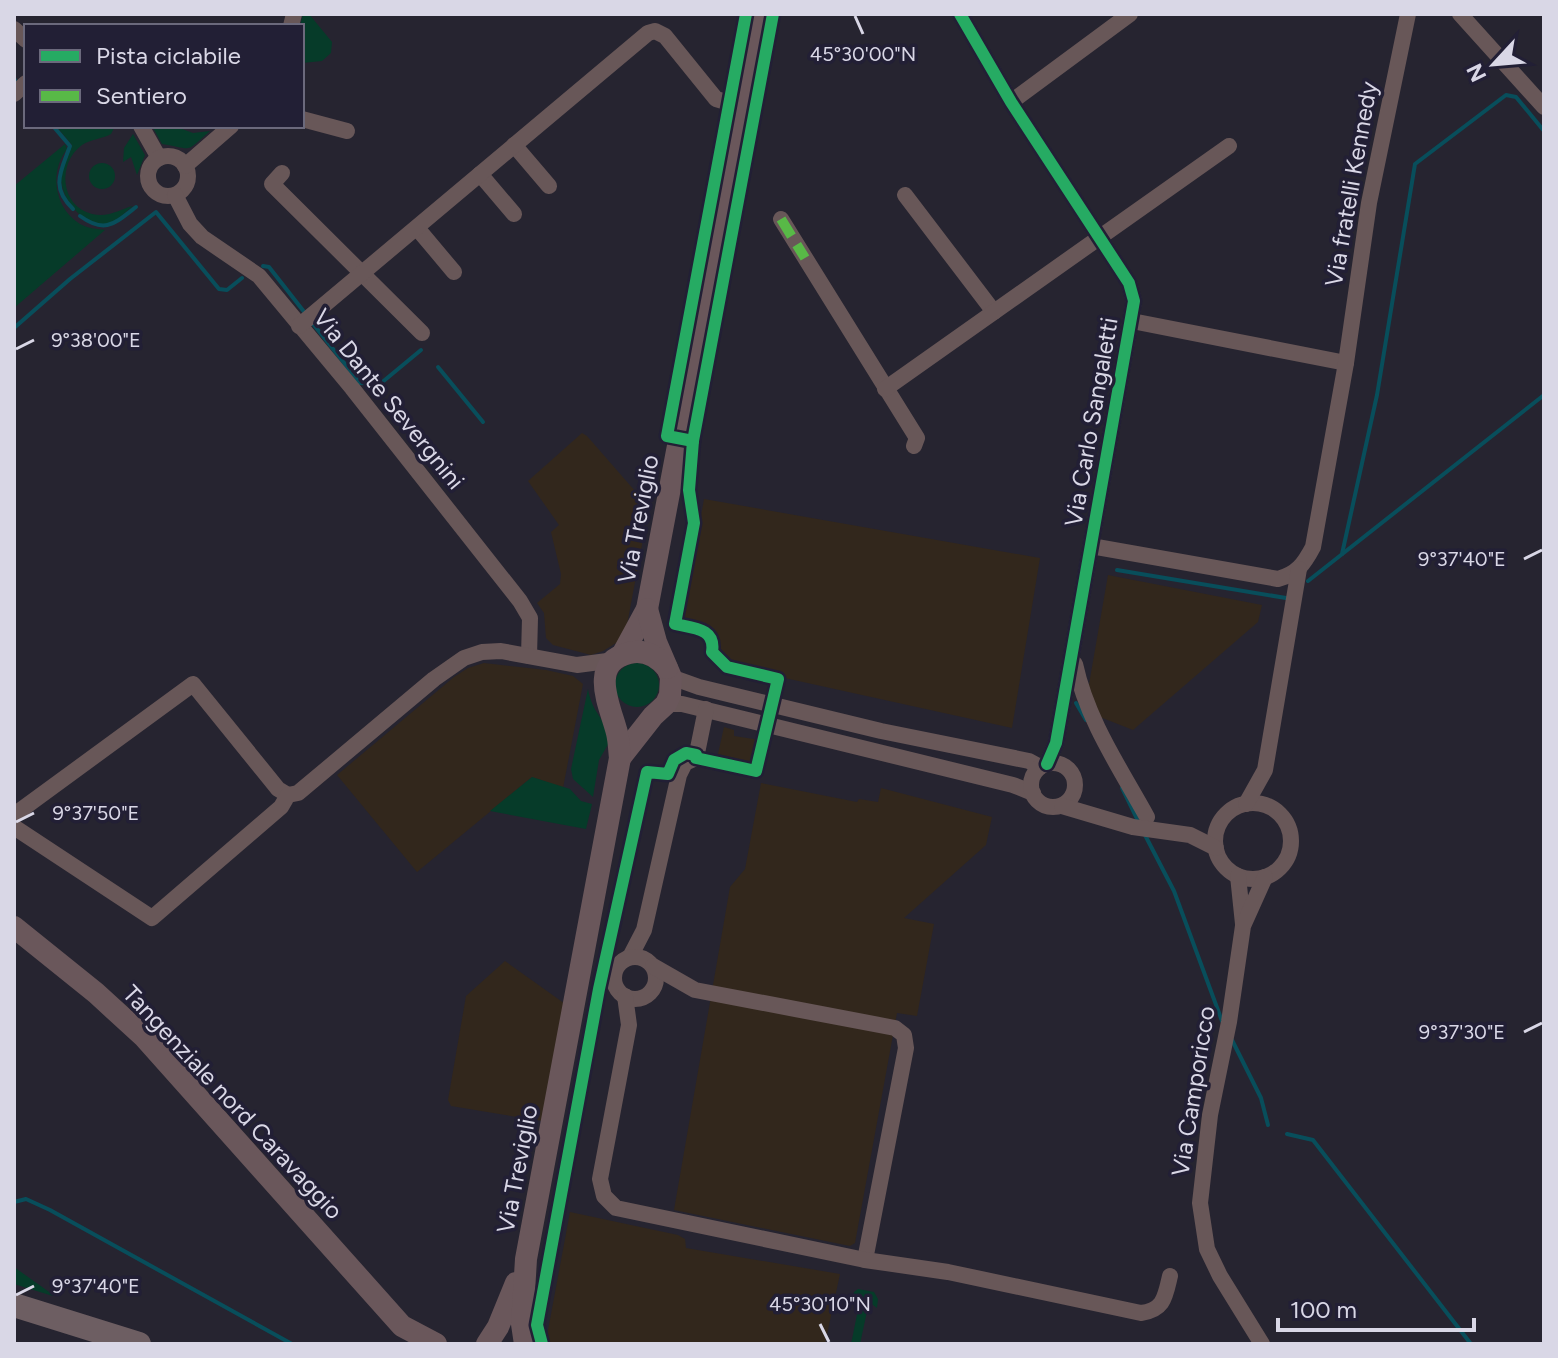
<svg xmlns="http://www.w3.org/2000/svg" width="1558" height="1358" viewBox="0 0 1558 1358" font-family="Figtree,sans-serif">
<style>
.commercial{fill:#32271c}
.green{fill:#063b29}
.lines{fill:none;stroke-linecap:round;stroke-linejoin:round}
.stream{stroke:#084e5b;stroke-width:4}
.minor{stroke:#685758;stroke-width:16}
.major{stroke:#6a575b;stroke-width:22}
.highway{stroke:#6d5e62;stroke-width:24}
.quiet{stroke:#58b947;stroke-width:10;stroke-dasharray:20 10;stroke-linecap:butt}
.cycleway-casing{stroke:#221f35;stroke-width:17}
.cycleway{stroke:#26ab63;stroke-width:12}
.ticks{fill:none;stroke:#d9d7e6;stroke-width:3}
.labels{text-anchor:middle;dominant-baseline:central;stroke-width:7;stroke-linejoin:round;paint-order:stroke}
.street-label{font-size:24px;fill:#d9d7e6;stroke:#221f35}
.ticks-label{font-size:20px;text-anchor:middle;fill:#d9d7e6;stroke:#221f35;stroke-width:7;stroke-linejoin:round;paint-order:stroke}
</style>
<rect width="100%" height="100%" fill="#262430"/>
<g class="commercial">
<polygon points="582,433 587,436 649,507 627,625 621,640 603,651 591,655 553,645 546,638 544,613 537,603 560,584 561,574 551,532 559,525 528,481"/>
<polygon points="704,499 1040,558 1012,728 730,666 707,628 682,622"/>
<polygon points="1108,575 1262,605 1258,622 1133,730 1100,717 1088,690"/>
<polygon points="484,663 546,670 573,676 583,684 563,788 532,777 417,872 337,775 454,677 468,668"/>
<polygon points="724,727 734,730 734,736 760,740 755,763 718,754"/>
<polygon points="761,783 857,802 859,799 878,802 881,788 992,817 986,845 904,918 934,924 917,1016 897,1013 855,1243 850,1246 674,1210 730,887 745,869"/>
<polygon points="505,961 568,1006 542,1121 451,1106 448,1100 466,996"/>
<polygon points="570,1212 678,1235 685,1239 686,1248 840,1274 825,1344 548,1344 546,1341"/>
</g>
<g class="green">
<polygon points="303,14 309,14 332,42 331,53 322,61 302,63 300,26"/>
<path d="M 56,126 L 115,126 L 111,134 C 102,139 91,139 82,145 C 57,163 60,206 92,214 C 109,218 120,209 133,206 C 125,212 117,222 107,224 C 83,228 59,197 61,174 C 62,164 70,155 72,145 Z"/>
<path d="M 152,126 L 174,126 L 193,133 L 210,131 C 184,154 194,149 162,144 Z"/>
<polygon points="133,134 145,155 137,175 131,157 123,162 124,148"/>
<path d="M 65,144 L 67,149 C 49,172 54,208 80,224 C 87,228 97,229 105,230 L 14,308 L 14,186 Z"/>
<circle cx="102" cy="176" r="13"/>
<circle cx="637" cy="685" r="22"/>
<path d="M 588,689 C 592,714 606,718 610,741 L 599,760 L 593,797 L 573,779 L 571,769 Z"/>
<polygon points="532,777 570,789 581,801 592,804 586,829 490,811"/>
<polygon points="14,1267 52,1294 53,1296 14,1284"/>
<polygon points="858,1289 874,1292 878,1299 877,1308 869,1302 860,1344 851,1344 860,1300 851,1302 854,1292"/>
</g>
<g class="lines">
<g class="stream">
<polyline points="14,79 15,80"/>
<path d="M 53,126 L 70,146 C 61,171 50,187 73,209"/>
<path d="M 80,216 C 105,234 114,224 136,207"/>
<polyline points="263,266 269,267 305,313"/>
<polyline points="310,320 360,383 380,384 421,350"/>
<polyline points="14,328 70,279 156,212 219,289 227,290 242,278"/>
<polyline points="438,367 483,422"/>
<polyline points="1342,554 1377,395 1415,164 1506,95 1516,97 1544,131"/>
<polyline points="1117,570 1286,598"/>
<polyline points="1308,581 1544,395"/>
<polyline points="1076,703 1086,720"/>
<polyline points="1122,788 1139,823"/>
<polyline points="1145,835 1174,891 1222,1021"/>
<polyline points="1232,1040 1261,1098 1268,1125"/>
<polyline points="1287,1134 1313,1140 1471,1344"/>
<polyline points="14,1202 26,1199 50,1210 292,1344"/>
</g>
<g class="minor">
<polyline points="960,14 1011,102 1129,283 1134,301 1056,743 1047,764"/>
<polyline points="1460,14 1544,107"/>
<polyline points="291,26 294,14"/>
<polyline points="14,29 26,40"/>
<polyline points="14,94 26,83"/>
<polyline points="1011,102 1130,14"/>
<polyline points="302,119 347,131"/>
<polyline points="141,126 159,158"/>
<polyline points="514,145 549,186"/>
<circle cx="168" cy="176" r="20"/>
<polyline points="185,166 231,126"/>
<polyline points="282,173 272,184 422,333"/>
<polyline points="480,174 514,214"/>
<polyline points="175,195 190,224 202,237 259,276 352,388 520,601 530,618 529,656"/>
<polyline points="905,195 994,312"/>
<polyline points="781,219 917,438 914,446"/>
<polyline points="417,228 454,272"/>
<polyline points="1132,321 1346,363"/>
<polyline points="299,326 648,33 655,31 665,36 716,99 743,107"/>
<polyline points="885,389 1229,146"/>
<path d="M 1091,546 L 1278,579 C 1297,574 1304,564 1313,547 L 1346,363 L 1369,203 L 1408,14"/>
<path d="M 1075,664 C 1087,720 1120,768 1147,817"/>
<polyline points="671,677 699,687 881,731 1029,761 1040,767"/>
<polyline points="666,704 682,704 1013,785 1033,793"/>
<circle cx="1053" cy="785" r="22"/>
<circle cx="1253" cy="841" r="38"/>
<polyline points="1246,804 1265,770 1299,569"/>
<polyline points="1062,806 1133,827 1190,835 1216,848"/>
<polyline points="14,815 193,684 278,789 288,795"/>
<polyline points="14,827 152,918 281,807 288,795 298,793 434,679 464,658 482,652 501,651 577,665 615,660"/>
<polyline points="1238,876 1243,924"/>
<polyline points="630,957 644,930 679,775 685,763 696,758 706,709"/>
<circle cx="635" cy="978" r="21"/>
<polyline points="653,966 695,990 895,1028 904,1035 906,1048 865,1260"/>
<path d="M 625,996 L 629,1025 L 600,1179 L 604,1196 L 616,1208 L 865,1260 L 948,1272 L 1141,1313 C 1164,1310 1165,1297 1170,1276"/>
<polyline points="1262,1344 1220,1276 1207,1249 1200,1203 1210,1115 1229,1022 1243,926 1265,877"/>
</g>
<g class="major">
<polyline points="622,655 647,609 760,14"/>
<polyline points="620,758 653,716 666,704 670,695 671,677 656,642 647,609"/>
<polyline points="14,927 96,993 144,1037 402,1326 436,1344"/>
<polyline points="487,1344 498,1327 516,1283"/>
<path d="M 525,1344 L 522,1324 L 526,1259 L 620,758 C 619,750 619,741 617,733 C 611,708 587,663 629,653 C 645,649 657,656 667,668"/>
</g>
<polyline class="highway" points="14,1305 139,1344"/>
<polyline class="quiet" points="781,219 805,258"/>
<g class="cycleway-casing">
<g id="cycleway">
<polyline points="960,14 1011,102 1129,283 1134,301 1056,743 1047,764"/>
<polyline points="693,441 667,436 746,14"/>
<path d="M 542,1344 L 537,1325 L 599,989 L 647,772 L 668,774 L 674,760 L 686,753 L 696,755 L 696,758 L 756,771 L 778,679 L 727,667 L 712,652 C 716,628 693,628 675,624 L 694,523 L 689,490 L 693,441 L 773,14"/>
</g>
</g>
<use href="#cycleway" class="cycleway"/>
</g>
<path class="ticks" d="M 855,16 L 863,34M 16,349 L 34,340M 1524,559 L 1542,550M 16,822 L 34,813M 1524,1032 L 1542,1023M 16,1295 L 34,1286M 820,1324 L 829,1342"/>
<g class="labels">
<g class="street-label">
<text transform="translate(1351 184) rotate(-80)">Via fratelli Kennedy</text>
<text transform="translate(389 399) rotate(51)">Via Dante Severgnini</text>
<text transform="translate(1091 422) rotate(-80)">Via Carlo Sangaletti</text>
<text transform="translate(638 519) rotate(-79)">Via Treviglio</text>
<text transform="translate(1193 1091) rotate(-81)">Via Camporicco</text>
<text transform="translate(233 1102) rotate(47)">Tangenziale nord Caravaggio</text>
<text transform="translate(517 1169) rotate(-79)">Via Treviglio</text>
</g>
</g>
<g class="ticks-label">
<text x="863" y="61">45°30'00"N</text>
<text x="96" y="347">9°38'00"E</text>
<text x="1462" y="566">9°37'40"E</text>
<text x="96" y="820">9°37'50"E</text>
<text x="1462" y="1039">9°37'30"E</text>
<text x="96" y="1293">9°37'40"E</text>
<text x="820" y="1311">45°30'10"N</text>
</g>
<rect width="1558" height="1358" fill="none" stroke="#d9d7e6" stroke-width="32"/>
<rect x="24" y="24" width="280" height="104" fill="#221f35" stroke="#6b697c" stroke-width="2"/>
<rect x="40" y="50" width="40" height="12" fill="#26ab63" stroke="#6b697c" stroke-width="2"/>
<text x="96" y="64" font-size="24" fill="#d9d7e6">Pista ciclabile</text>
<rect x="40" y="90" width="40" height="12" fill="#58b947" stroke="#6b697c" stroke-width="2"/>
<text x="96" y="104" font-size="24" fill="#d9d7e6">Sentiero</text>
<g transform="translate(1494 64) rotate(244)" stroke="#221f35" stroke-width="6" paint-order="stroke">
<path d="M0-6L14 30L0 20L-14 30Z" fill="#d9d7e6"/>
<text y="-12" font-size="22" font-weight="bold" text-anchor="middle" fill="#d9d7e6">N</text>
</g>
<path d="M1278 1318v12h196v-12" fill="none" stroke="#d9d7e6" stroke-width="4"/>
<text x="1290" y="1318" font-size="24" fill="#d9d7e6" stroke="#221f35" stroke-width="6" paint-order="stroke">100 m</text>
</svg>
